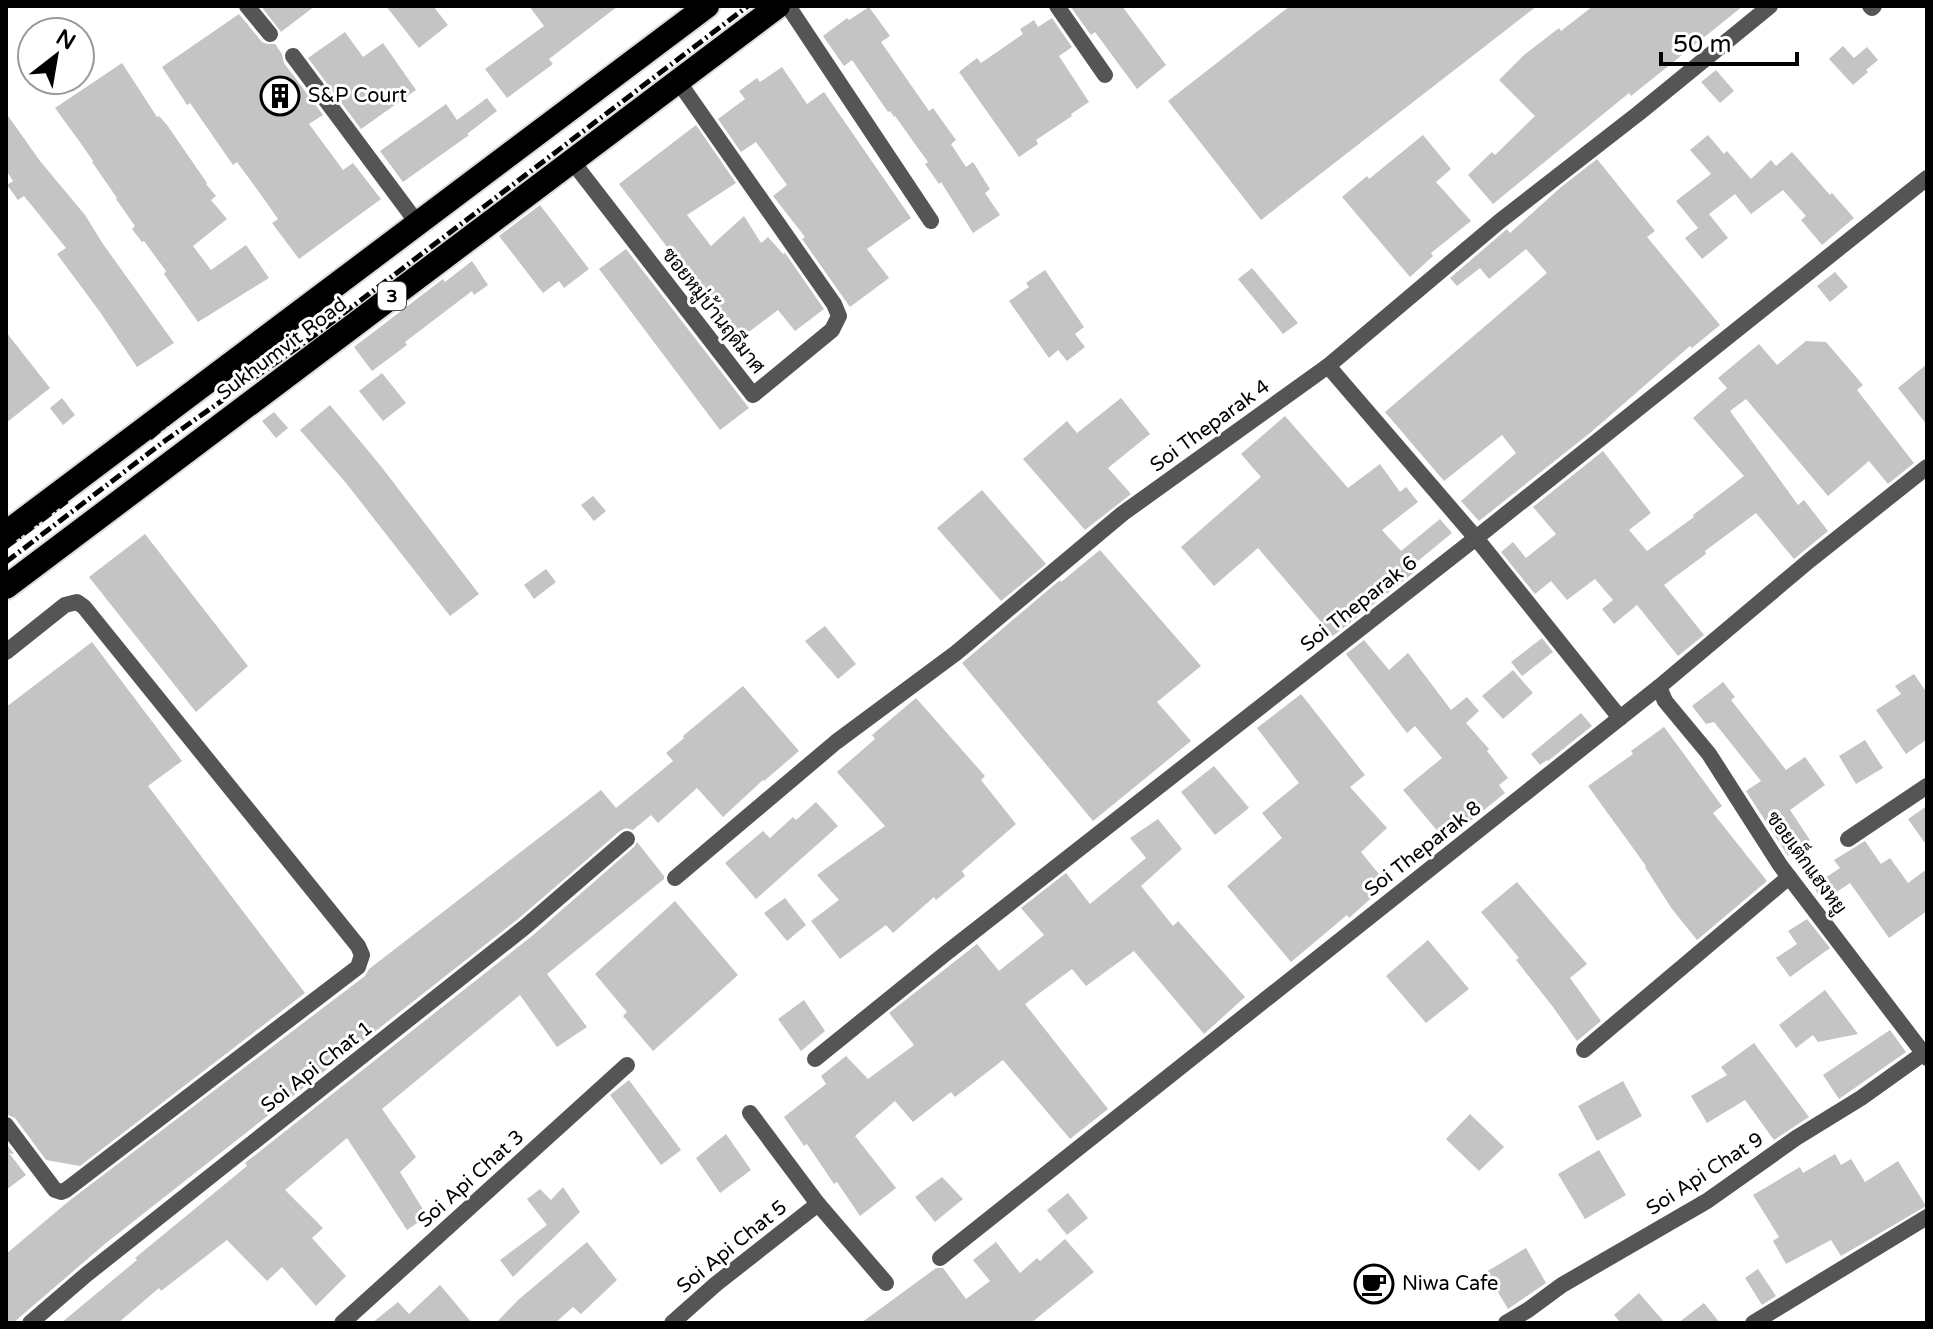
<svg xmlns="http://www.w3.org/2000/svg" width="1933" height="1329" viewBox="0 0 1933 1329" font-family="'Varela Round',Sarabun,sans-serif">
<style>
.building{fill:#c4c4c4}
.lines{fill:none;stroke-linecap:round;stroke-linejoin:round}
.highway-casing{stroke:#dbdbdb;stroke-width:28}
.street{stroke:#555;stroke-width:16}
.highway{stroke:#000;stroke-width:24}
.rail{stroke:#000;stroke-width:5;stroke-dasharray:12 4 2 4;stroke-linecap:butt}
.labels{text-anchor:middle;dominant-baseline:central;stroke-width:6;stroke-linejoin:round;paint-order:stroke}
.shield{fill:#fff;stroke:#4c4c4c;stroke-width:2}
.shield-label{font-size:18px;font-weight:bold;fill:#000}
.poi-label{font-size:20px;fill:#000;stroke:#fff;text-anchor:start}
.street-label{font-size:20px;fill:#000;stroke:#fff}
</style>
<rect width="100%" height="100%" fill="#fff"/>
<g class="building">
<polygon points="261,6 315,6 281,32"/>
<polygon points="386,6 433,6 448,25 419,48"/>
<polygon points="529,6 618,6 549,59 553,64 507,98 485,69 544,26"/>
<polygon points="1070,6 1122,6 1166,65 1137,89 1095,32 1091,35"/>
<polygon points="1290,6 1537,6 1261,220 1168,101"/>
<polygon points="1593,6 1743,6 1631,96 1629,93 1493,204 1468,175 1492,152 1495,155 1535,116 1499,80 1524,55 1559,28 1561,31"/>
<polygon points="869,7 890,36 881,42 929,111 933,108 956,140 951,144 966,167 973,162 990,189 985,193 1000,215 973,233 941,182 939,184 925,164 928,162 895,116 894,117 890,111 888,112 852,60 844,66 823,36 847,18 849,20"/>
<polygon points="239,14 262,42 267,44 275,44 282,54 284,63 323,115 309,124 343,170 353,163 381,199 299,259 272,223 278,219 264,199 237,162 233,165 190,103 187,105 162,67"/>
<polygon points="1052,18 1072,47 1059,56 1089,102 1071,114 1072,116 1036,140 1038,144 1019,157 959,72 977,58 981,63 1023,34 1020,29 1034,20 1038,27"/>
<polygon points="345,32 363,57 383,43 416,90 361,129 308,58"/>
<polygon points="1843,46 1854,58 1867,47 1878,60 1866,70 1868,72 1853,85 1829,59"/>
<polygon points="122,63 157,117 159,116 167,125 207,183 206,184 216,196 211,200 227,219 193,246 211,270 246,245 269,278 198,322 164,274 166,271 144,241 142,242 132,229 135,226 116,199 117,198 92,162 93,161 82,145 55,108"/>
<polygon points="782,67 807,104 824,92 911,218 867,249 889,278 850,307 802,239 805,237 773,196 787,185 756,142 741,152 718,119 745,99 739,91 757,78 760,82"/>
<polygon points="1716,70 1734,91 1720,103 1701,82"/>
<polygon points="487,98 497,111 467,134 469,135 403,182 380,151 446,104 457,120"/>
<polygon points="6,113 40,161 85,215 103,244 174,343 137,367 100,312 57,254 66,248 24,196 18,200 7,185 13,181 6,170"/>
<polygon points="696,125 736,183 687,215 711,246 744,216 761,243 768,237 783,254 785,253 824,309 795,331 778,310 738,340 619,184"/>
<polygon points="1423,135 1451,169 1436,182 1471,221 1431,253 1433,256 1410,277 1342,197 1367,176 1369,179"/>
<polygon points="1708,135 1724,154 1727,151 1751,179 1771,160 1776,166 1792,152 1830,195 1832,193 1854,218 1822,245 1801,220 1806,216 1783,190 1751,214 1735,194 1709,214 1728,238 1702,259 1685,238 1698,228 1676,201 1711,174 1690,150"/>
<polygon points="1597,159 1655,231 1647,237 1720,325 1692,348 1690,346 1590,433 1479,521 1461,501 1516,453 1502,435 1444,481 1385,412 1547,273 1526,249 1489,279 1480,268 1457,286 1450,278 1507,229 1510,233 1560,188"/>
<polygon points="540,205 589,269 564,288 559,281 543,293 499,236"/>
<polygon points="626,249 749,408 720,430 599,269"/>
<polygon points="472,261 488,285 474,295 472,291 405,342 407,345 372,371 354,347 443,279 445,282"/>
<polygon points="1252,268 1298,323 1283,334 1238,279"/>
<polygon points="1045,270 1084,327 1075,334 1085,347 1067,361 1058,350 1049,358 1009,301 1029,287 1026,283"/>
<polygon points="1835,272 1848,287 1830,302 1817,286"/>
<polygon points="6,332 50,388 6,423"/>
<polygon points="1806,341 1826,342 1863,385 1857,390 1914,463 1888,484 1869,461 1828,496 1746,399 1730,411 1798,505 1804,500 1828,531 1794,559 1756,513 1705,551 1706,554 1664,585 1704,635 1678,656 1637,605 1614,624 1602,609 1613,600 1595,579 1567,600 1551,581 1535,594 1501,552 1513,542 1526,558 1556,534 1533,507 1603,451 1651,513 1629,530 1647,551 1694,517 1693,515 1744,476 1693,418 1727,388 1718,378 1759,344 1777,365"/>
<polygon points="1927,364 1927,425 1898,388"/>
<polygon points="382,373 406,403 383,421 359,391"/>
<polygon points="62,398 75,415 63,425 50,408"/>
<polygon points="1121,398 1150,434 1108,468 1131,494 1085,530 1023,459 1067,421 1077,433"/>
<polygon points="330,405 380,465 479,594 450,616 346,483 300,430"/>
<polygon points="274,412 288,428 276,438 262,421"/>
<polygon points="1285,416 1348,488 1380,464 1400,492 1406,487 1418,502 1382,530 1401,551 1440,519 1452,533 1413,565 1417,570 1333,636 1258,548 1214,586 1181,547 1261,477 1241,454"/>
<polygon points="982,490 1046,564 1001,601 937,528"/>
<polygon points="593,496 606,511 594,521 581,505"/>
<polygon points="145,534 248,666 196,712 89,577"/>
<polygon points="1100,550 1201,666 1157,702 1191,741 1093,821 962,663 1060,580 1061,582"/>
<polygon points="546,569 556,582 534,599 524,585"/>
<polygon points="825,626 856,664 838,679 805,641"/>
<polygon points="1542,638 1553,652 1522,676 1511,662"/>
<polygon points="1364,640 1389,670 1408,653 1451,710 1467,697 1479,711 1466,723 1489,749 1487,751 1508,778 1499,785 1505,793 1463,827 1440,834 1403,790 1442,758 1415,726 1407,733 1346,654"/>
<polygon points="92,642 182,761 148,786 305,993 80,1166 46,1160 15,1118 6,1114 6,707"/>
<polygon points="1513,670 1533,693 1503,719 1482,696"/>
<polygon points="1914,674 1927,693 1927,739 1906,754 1876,710 1901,694 1895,686"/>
<polygon points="1723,682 1735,697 1731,700 1786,770 1805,757 1825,785 1790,810 1810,840 1788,856 1746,791 1761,781 1714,722 1706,724 1692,706"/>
<polygon points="743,686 799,751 764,781 763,780 723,817 697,788 658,823 651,815 633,830 626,828 620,831 518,919 106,1243 13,1323 6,1323 6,1254 69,1201 365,976 369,969 601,790 616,808 673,761 666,753 684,738 683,736"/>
<polygon points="1301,694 1365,775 1350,787 1387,828 1361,852 1387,884 1349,918 1347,915 1291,962 1227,886 1282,838 1262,813 1299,783 1257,728"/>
<polygon points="916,698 985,776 981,780 1016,824 962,871 965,876 936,900 934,897 893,933 886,925 840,959 811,921 839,900 817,875 885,826 837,772 875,739 872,735"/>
<polygon points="1581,713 1592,726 1548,761 1547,760 1540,765 1531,754"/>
<polygon points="1664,727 1722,806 1713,813 1767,881 1697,940 1672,909 1645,867 1646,866 1588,786 1633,754 1631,751"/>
<polygon points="1865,740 1883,768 1856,784 1839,756"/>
<polygon points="1214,766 1249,808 1215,835 1181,792"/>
<polygon points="816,802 838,826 756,899 725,863 763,831 770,838 793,817 796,820"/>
<polygon points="1927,806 1927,846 1908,819"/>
<polygon points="1158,819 1182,849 1141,886 1173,926 1178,921 1245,997 1204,1034 1134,951 1086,986 1072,969 1025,1004 1108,1109 1070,1139 1003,1060 955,1097 951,1092 913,1122 895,1101 855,1136 896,1188 860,1216 837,1182 834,1184 807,1144 804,1146 784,1117 826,1084 821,1076 846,1056 868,1079 914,1045 889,1013 977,944 999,971 1044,935 1021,908 1066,873 1090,904 1146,858 1130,838"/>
<polygon points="1865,841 1881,864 1890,858 1908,883 1927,869 1927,911 1889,938 1850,883 1823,901 1813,886 1840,868 1834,860"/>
<polygon points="637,842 664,876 664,879 547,974 587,1027 557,1047 520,995 382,1109 416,1157 400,1172 427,1216 407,1230 347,1138 285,1190 323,1228 312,1238 346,1276 316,1306 282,1267 267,1281 227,1240 161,1291 159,1288 118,1323 61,1323 137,1260 135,1258 247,1166 245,1163 532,936 634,847"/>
<polygon points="1517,882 1587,964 1570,978 1601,1021 1577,1041 1553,1007 1516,960 1519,958 1481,912"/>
<polygon points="785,898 806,925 787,941 764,913"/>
<polygon points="675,901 738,975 653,1051 623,1016 627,1012 595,974"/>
<polygon points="1807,919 1830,948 1790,977 1776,958 1797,944 1788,931"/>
<polygon points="1428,940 1469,989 1426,1023 1386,976"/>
<polygon points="1825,990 1858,1034 1818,1042 1813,1035 1796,1048 1779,1025"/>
<polygon points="804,1000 825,1031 801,1051 778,1019"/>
<polygon points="1890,1030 1906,1052 1839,1099 1823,1075"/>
<polygon points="1754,1043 1809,1117 1774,1140 1745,1100 1707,1123 1691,1096 1727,1075 1721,1067"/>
<polygon points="629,1080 681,1150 661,1165 610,1095"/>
<polygon points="1623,1081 1642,1116 1597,1141 1578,1106"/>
<polygon points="1470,1114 1504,1147 1479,1171 1446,1139"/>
<polygon points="726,1134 751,1170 720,1193 696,1158"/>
<polygon points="6,1143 14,1154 9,1153 26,1175 6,1190"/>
<polygon points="1599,1150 1626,1195 1585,1219 1558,1174"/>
<polygon points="1835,1154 1841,1165 1851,1159 1865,1182 1898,1161 1926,1206 1841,1256 1831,1240 1786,1264 1773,1241 1779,1237 1753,1195 1800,1167 1803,1173"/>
<polygon points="942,1177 963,1199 935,1222 915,1197"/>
<polygon points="563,1187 580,1212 513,1277 500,1260 547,1225 527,1199 540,1189 551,1200"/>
<polygon points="1068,1193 1088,1218 1067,1235 1047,1210"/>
<polygon points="1065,1239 1094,1272 1031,1323 861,1323 936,1268 943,1268 966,1299 990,1281 973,1260 996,1242 1020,1273 1037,1258 1040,1261"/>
<polygon points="587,1242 617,1280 581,1314 573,1307 555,1323 496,1323 518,1300"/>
<polygon points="1526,1248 1546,1283 1508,1309 1486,1272"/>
<polygon points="1758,1269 1776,1296 1762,1305 1745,1278"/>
<polygon points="440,1285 472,1323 372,1323 398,1302 409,1314"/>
<polygon points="1639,1293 1665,1323 1621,1323 1614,1315"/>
<polygon points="1704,1303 1720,1323 1678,1323"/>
</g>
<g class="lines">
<g class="highway-casing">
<g id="highway">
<polyline points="6,533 707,6"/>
<polyline points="6,587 778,6"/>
</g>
</g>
<g class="street">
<polyline points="247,6 270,34"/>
<polyline points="788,6 931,221"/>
<polyline points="1057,6 1105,75"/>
<polyline points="1870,6 1872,8 1874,6"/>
<polyline points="293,56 418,224"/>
<polyline points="572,161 753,395 832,330 839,316 834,304 678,81"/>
<polyline points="1328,366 1476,538 1620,718"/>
<polyline points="6,652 65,605 77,602 84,607 358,946 362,955 358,967 66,1190 61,1192 55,1190 6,1125"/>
<polyline points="1659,687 1665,701 1709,754 1780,865 1927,1058"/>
<polyline points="1848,839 1927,786"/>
<polyline points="675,878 836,742 956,653 1122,514 1328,366 1500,221 1639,113 1770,6"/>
<polyline points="1584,1050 1789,877"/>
<polyline points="815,1059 945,954 1476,538 1927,178"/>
<polyline points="750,1113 818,1204 886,1283"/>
<polyline points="940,1258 1659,687 1810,560 1927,467"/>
<polyline points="30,1323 87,1274 525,927 627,839"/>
<polyline points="342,1323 627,1065"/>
<polyline points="672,1323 716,1284 818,1204"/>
<polyline points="1506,1323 1528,1310 1562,1285 1707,1201 1796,1138 1861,1098 1924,1053"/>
<polyline points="1753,1323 1927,1217"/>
</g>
<use href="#highway" class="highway"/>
<g class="rail">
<polyline points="150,438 247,357 710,6"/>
<polyline points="6,547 67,501"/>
<polyline points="6,562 166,440 311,338 748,6"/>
</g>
</g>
<defs>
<g id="building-ring" transform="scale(2)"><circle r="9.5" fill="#fff" stroke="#000" stroke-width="1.5"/><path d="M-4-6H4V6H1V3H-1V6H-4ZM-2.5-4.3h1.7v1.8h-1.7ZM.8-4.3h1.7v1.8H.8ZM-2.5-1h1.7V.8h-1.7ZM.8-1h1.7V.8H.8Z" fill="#000"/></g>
<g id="cafe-ring" transform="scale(2)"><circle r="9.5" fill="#fff" stroke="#000" stroke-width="1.5"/><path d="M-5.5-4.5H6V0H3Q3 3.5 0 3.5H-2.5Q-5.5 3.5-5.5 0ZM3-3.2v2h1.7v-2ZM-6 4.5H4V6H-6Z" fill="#000"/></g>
</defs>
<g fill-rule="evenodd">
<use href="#building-ring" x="280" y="96"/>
<use href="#cafe-ring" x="1374" y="1284"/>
</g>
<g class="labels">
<rect class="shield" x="378" y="282" width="28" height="28" rx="6"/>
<g class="shield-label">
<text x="392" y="296">3</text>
</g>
<g class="poi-label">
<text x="308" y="96">S&amp;P Court</text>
<text x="1402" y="1284">Niwa Cafe</text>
</g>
<g class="street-label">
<text transform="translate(713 311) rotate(52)">ซอยหมู่บ้านฤดีมาศ</text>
<text transform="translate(282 349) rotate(-37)">Sukhumvit Road</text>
<text transform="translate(1210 426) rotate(-36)">Soi Theparak 4</text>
<text transform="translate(1359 604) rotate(-38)">Soi Theparak 6</text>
<text transform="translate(1423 849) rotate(-38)">Soi Theparak 8</text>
<text transform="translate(1806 863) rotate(54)">ซอยเต็กแฮงหยู</text>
<text transform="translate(317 1067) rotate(-38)">Soi Api Chat 1</text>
<text transform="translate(1705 1174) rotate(-33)">Soi Api Chat 9</text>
<text transform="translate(471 1179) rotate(-42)">Soi Api Chat 3</text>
<text transform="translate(732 1247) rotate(-39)">Soi Api Chat 5</text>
</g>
</g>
<rect width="1933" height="1329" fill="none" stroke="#000000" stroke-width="16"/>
<g transform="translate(56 56) rotate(31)"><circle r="38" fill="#ffffff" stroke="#999999" stroke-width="2"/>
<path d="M0-6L14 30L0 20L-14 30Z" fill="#000000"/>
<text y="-12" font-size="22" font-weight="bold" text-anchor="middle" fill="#000000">N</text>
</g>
<path d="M1661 52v12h136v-12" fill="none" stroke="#000000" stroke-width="4"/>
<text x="1673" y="52" font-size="24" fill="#000000" stroke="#ffffff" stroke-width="6" paint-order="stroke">50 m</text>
</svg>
